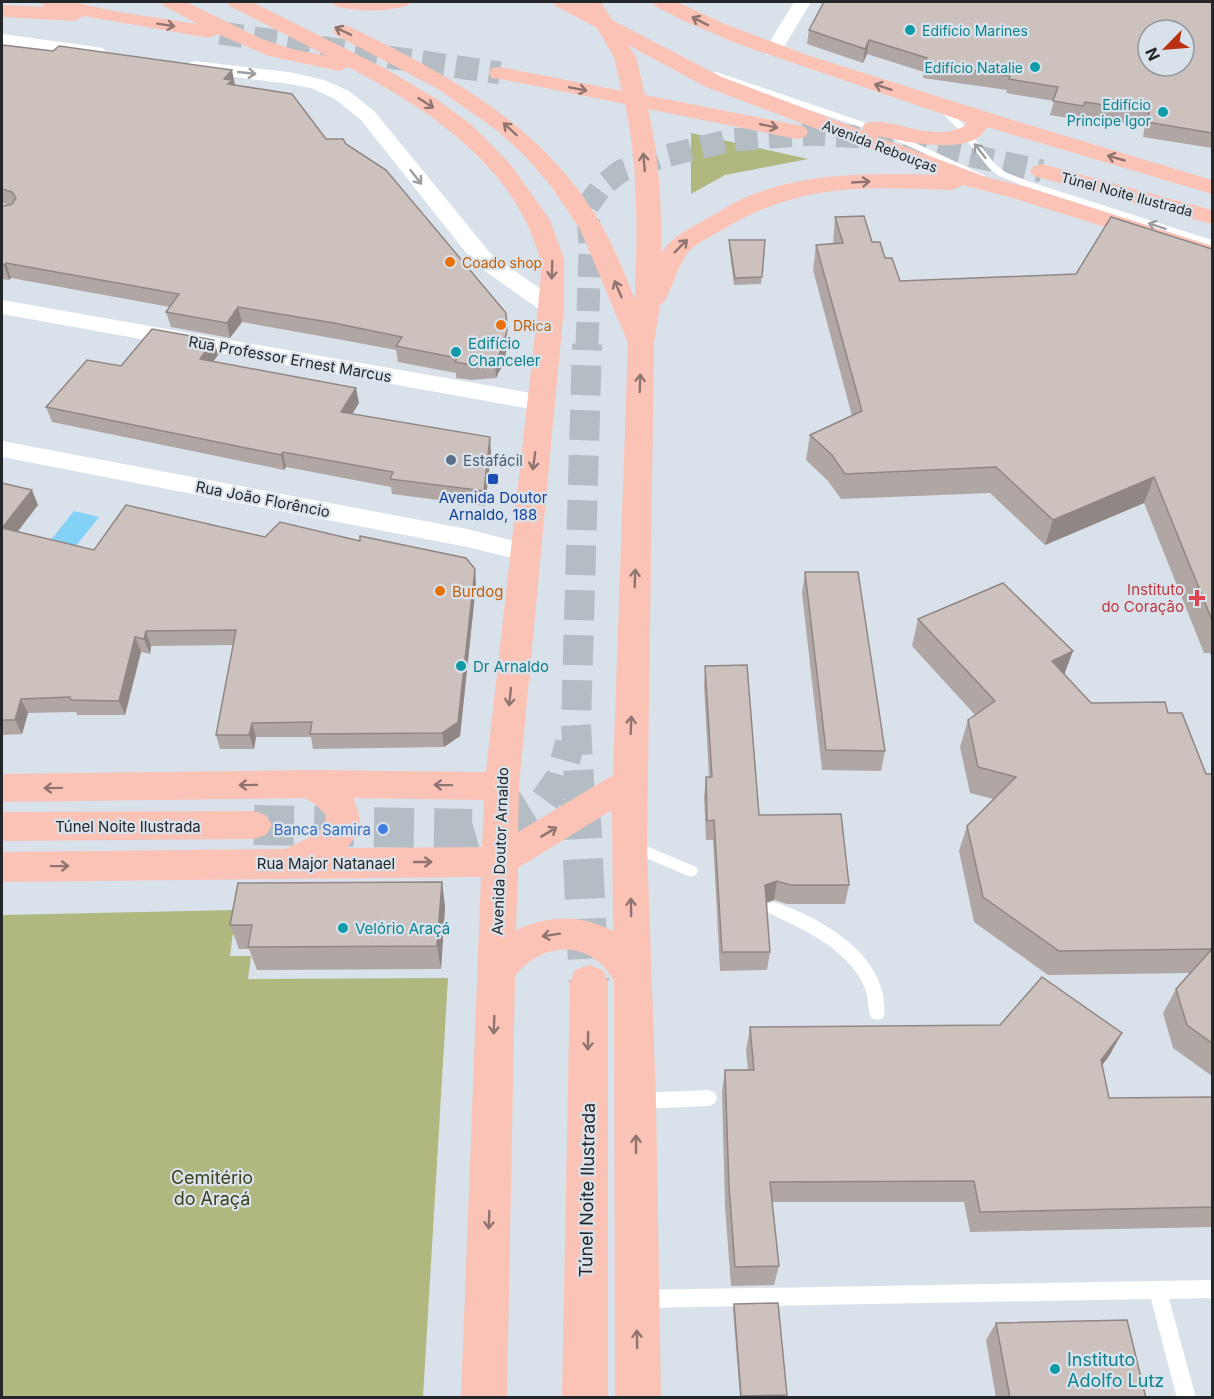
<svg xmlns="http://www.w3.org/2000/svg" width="1214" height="1399" viewBox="0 0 1214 1399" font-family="Inter,sans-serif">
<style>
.green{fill:#b0b77f}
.water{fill:#84d1f7}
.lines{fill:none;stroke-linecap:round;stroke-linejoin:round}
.primary-tunnel-far2{stroke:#b5bdc4;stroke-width:23;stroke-dasharray:23 11;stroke-linecap:butt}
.primary-tunnel-far1{stroke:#b5bdc4;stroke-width:30;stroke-dasharray:30 15;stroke-linecap:butt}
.primary-tunnel{stroke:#b5bdc4;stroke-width:40;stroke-dasharray:40 20;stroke-linecap:butt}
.lane{fill:#fff;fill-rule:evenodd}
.street{fill:#fff;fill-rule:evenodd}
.primary{fill:#fbc2b6;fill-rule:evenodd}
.wall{fill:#b0a6a3}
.shaded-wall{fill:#908784}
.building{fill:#cdc1bd;stroke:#908784;stroke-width:1.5;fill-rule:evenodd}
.oneway{stroke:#907470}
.oneway2{stroke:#9c9e9f}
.culture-dot{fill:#0f9aa8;stroke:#d9e2ea;stroke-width:2}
.food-dot{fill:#e8710a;stroke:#d9e2ea;stroke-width:2}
.service-dot{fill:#5c6f8a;stroke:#d9e2ea;stroke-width:2}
.transit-dot{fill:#1a4fb4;stroke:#d9e2ea;stroke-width:2}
.health-dot{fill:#e0444e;stroke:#d9e2ea;stroke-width:2}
.shop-dot{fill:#3f7fe0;stroke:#d9e2ea;stroke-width:2}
.labels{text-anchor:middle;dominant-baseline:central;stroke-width:4.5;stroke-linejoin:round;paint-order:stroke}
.far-culture-label{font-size:14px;fill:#0d838f;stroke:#d9e2ea;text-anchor:end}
.far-street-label{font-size:14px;fill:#24272a;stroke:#d9e2ea}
.far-food-label{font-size:14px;fill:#c56008;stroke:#d9e2ea;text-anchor:start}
.culture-label{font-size:15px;fill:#0d838f;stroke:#d9e2ea;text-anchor:start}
.street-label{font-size:15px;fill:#24272a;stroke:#d9e2ea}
.service-label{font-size:15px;fill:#4e5e75;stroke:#d9e2ea;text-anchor:start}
.transit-label{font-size:15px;fill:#164399;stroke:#d9e2ea}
.health-label{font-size:15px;fill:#be3a42;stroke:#d9e2ea;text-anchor:end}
.food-label{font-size:15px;fill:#c56008;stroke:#d9e2ea;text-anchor:start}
.shop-label{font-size:15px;fill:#366cbe;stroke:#d9e2ea;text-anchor:end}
.near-park-label{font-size:18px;fill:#3d411b;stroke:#d9e2ea}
.near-street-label{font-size:18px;fill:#24272a;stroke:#d9e2ea}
.near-culture-label{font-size:18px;fill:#0d838f;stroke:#d9e2ea;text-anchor:start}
</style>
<rect width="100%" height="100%" fill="#d9e2ea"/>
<g class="green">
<polygon points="691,133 808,159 725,175 691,194"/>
<polygon points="236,910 230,956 251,956 248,979 448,978 423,1397 2,1397 2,915"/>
</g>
<polygon class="water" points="74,511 99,517 75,547 50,541"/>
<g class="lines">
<g class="primary-tunnel-far2">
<polyline points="220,33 500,73"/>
<polyline points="587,345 590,251 588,205 603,185 621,171 661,157 732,140 812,134 894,139 1042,171"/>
</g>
<g class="primary-tunnel-far1">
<polyline points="545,800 560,779 570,743"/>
<polyline points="580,800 576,724 587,344"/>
</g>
<g class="primary-tunnel">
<polyline points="580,799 589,982"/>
<polyline points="254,825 472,829 520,815 546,799"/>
</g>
<g class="lane">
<polygon points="710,72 716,72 890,131 986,176 978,178 884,135 710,76"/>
<polygon points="936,103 942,103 962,123 995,164 1005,172 1030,182 1212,240 1212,246 1024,186 999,176 989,168 956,127 936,107"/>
<polygon points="632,840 696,867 698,871 696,875 691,877 686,875 627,850 625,846 627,842"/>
<path d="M 774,902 C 816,916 874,947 883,995 C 884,1003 886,1011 883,1018 L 877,1020 L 871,1018 C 867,1008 869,996 864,986 C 847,948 804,930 769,913 L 766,908 L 769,903 Z"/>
<polygon points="709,1090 715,1093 717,1098 715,1103 709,1106 638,1109 632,1106 630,1101 632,1096 638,1093"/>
<polygon points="1212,1280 1212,1298 1169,1299 1196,1398 1177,1398 1151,1299 642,1308 636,1305 633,1299 636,1293 642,1290"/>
</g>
<g class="street">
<polygon points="794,2 811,2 779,55 767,55 764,51"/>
<polygon points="2,34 97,47 103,48 106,52 103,56 97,57 2,44"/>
<polygon points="194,61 289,72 324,80 349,91 375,112 491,254 559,302 562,307 559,312 551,314 543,312 475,264 361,120 335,99 311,88 289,84 188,71 185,67 188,63"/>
<polygon points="2,300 542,395 550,398 554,403 550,408 542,411 2,314"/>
<polygon points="2,441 467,529 534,546 538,552 534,558 525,561 467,547 2,457"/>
</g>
<g class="primary">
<path d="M 39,2 L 73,2 L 113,11 L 198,24 L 164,6 L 161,2 L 186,2 L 262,39 L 292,49 L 327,56 L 230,6 L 227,2 L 252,2 L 384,68 L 438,100 L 473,126 L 511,165 L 550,220 L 564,259 L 564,307 L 519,786 L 518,832 L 613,775 L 628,343 L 580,229 L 551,186 L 526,157 L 498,131 L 438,89 L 336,35 L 333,31 L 336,27 L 343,25 L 350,27 C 450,75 547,128 603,228 C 616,251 625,275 635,299 C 637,234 639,168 625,104 L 500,79 L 492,78 L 489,73 L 492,68 L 500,67 L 622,91 L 614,57 L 597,28 L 556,6 L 553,2 L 577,2 L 582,4 L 581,2 L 601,2 L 612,20 L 722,77 L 864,131 L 862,128 L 865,123 C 895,116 929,144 965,126 L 966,122 L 738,44 L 682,20 L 655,6 L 652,2 L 677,2 L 725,24 L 810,56 L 1019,122 L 1212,180 L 1212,194 L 987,127 C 973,159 899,140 873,135 L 989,178 L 1027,187 L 1212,246 L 1212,261 L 1013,198 L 963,185 L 953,190 C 870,187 804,182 729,226 C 717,233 704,239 693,247 C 676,262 670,302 660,305 L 654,343 L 647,845 L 656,1101 L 661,1398 L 615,1398 L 614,981 C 591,939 542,941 515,976 L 507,1398 L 461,1398 L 481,877 L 2,882 L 2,852 L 285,849 L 315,835 L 324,826 L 326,815 L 315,804 L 305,798 L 2,802 L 2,774 L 310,770 L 486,772 L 538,307 C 539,292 543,271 539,256 C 514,165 427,108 348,67 L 339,71 L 269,56 L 218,34 L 209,38 L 84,16 L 75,21 L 2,17 L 2,5 L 46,7 ZM 628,45 L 706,87 L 939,175 C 875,173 808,172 749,196 C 734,202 722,210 708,218 C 690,228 673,236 661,253 C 662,206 659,155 648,109 L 797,139 L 805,137 L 808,132 L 805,127 L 797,125 L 645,95 L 636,57 ZM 353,798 L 484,800 L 482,847 L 347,848 C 362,830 363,819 353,798 ZM 612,810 L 613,931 C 580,914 550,915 516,930 L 518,868 Z"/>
<path d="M 332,2 L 410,2 L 407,6 C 384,12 358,12 335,6 Z"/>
<polygon points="1042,164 1212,210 1212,224 1034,176 1030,171 1034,166"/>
<polygon points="254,811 266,815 272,825 266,835 254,839 2,841 2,812"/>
<polygon points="589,965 603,970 608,982 608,1398 562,1398 570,982 575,970"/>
</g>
</g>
<g class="wall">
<polygon points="1212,2 1212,148 1143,137 1145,126 1081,116 1080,120 1050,115 1054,101 1006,93 1007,90 923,78 924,72 867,54 863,63 807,44 809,30"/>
<polygon points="2,45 235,85 326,139 346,144 507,346 504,362 496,378 472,380 456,378 456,373 398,362 396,350 337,339 242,322 230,338 171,327 166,312 170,307 11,278 9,280 2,279 2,205 4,206 9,205 3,203 2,204"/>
<polygon points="835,217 872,242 885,258 900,281 1076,274 1212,249 1212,659 1210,653 1204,653 1144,503 1045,545 990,493 841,499 828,481 806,460 810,435 852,416 813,270 816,245 833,244"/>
<polygon points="729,240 765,240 761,284 734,285 729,247"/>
<polygon points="214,340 218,355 213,361 359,403 352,414 491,453 485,506 392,494 391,487 286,467 284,470 52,422 46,407 121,366"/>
<polygon points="2,483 38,505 17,531 94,550 476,584 460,736 444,747 313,749 311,737 256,737 254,749 220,749 216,735 233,645 151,646 150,654 141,652 125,715 77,715 76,712 28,713 22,734 2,735"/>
<polygon points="805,572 885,751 881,771 822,770 802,593"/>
<polygon points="918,619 1064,674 1091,703 1168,713 1206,774 1212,774 1212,1076 1173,1048 1163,1013 1176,989 1191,973 1048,975 974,922 959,851 967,826 993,799 970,793 960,747 968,720 975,715 912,646"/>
<polygon points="705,666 759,815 849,885 845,904 787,904 774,900 766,903 770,952 767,970 720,971 713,840 706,840 704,797 706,777 709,777 704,686"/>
<polygon points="442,882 445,907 441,969 257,970 249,949 239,949 230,925"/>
<polygon points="750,1027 1122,1033 1109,1056 1102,1065 1109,1098 1212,1097 1212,1227 970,1232 964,1202 772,1202 779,1266 774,1285 731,1286 725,1206 722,1092 725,1070 748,1070 746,1050"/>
<polygon points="734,1304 787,1395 786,1398 740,1398 733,1309"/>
<polygon points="996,1323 1146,1398 996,1398 986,1340"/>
</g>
<g class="shaded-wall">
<polygon points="869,40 867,54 863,63 865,49"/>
<polygon points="232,70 235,85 235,95 224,79"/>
<polygon points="6,263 11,278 9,280 4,265"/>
<polygon points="238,307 242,322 230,338 227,323"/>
<polygon points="506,313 507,346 504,362 496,378 495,363"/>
<polygon points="214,340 218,355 204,374 200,359"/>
<polygon points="356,388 359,403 344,427 341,412"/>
<polygon points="490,437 491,453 485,506 484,491"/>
<polygon points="283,452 286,467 284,470 281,455"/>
<polygon points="1154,477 1144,503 1045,545 1053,520"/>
<polygon points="32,490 38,505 9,543 2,528"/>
<polygon points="475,569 476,584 460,736 444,747 442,733"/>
<polygon points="146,631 151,646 150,654 144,639"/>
<polygon points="135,637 141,652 125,715 119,701"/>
<polygon points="1073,651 1063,678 1052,661"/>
<polygon points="21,699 28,713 22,734 15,720"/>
<polygon points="252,723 256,737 254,749 249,735"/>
<polygon points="777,881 774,900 762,904 765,885"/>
<polygon points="442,882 445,907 441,969 437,946"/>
<polygon points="1122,1033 1109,1056 1089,1083 1101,1060"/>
</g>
<g class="building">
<path d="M 824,2 L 1212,2 L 1212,133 L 1147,122 L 1149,112 L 1085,102 L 1083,106 L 1053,101 L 1058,87 L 1009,79 L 1010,76 L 925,63 L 927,58 L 869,40 L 865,49 L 809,30 ZM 1148,30 L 1184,30 L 1184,66 L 1148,66 Z"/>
<polygon points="2,45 53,51 59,46 232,70 224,79 232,80 228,84 292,94 326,139 343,139 346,144 386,170 506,313 507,331 503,346 495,363 471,365 455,362 457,358 396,346 402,337 334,323 238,307 227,323 166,312 179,294 6,263 4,265 2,265 2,205 4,206 12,204 16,198 12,192 2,189"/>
<polygon points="864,216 872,242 880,242 885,258 892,258 900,281 1076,274 1111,217 1212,249 1212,620 1154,477 1053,520 996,467 845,474 832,455 810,435 862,411 816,245 843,243 835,217"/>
<polygon points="729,240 765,240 762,277 735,278"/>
<polygon points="152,329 214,340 200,359 356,388 341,412 490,437 484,491 390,479 393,472 283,452 281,455 46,407 87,360 121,366"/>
<polygon points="2,483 32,490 2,528 94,550 126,505 265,537 280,522 360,541 360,536 466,558 475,569 458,722 442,733 310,734 312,722 252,723 249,735 216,735 236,630 146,631 144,639 135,637 119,701 71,700 70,697 21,699 15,720 2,720"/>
<polygon points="805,572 858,572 885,751 826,750"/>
<polygon points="1003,583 1073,651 1052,661 1091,703 1165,702 1168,713 1182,713 1206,774 1212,774 1212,1043 1187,1025 1176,989 1212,949 1059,951 983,897 967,826 1016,777 978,767 968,720 995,701 918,619"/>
<polygon points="747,665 759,815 841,814 849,885 790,885 777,881 765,885 770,952 722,952 714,820 707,821 706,777 712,777 705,666"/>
<polygon points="442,882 437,946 248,947 252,925 230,925 238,883"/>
<polygon points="1042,977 1122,1033 1101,1060 1109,1098 1212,1097 1212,1207 980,1212 974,1181 770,1182 779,1266 735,1267 729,1186 725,1070 754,1070 750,1027 1000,1025"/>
<polygon points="778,1303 787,1395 741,1396 734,1304"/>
<polygon points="1127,1320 1146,1398 1010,1398 996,1323"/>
</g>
<defs><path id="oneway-shaft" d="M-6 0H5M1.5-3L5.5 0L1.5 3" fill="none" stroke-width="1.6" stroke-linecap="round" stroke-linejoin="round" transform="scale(1.5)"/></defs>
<g class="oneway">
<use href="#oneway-shaft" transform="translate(700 21) rotate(-153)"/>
<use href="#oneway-shaft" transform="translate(166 25) rotate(9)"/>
<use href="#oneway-shaft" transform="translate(343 31) rotate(-154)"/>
<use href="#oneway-shaft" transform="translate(883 87) rotate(-162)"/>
<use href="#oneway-shaft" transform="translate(578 89) rotate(11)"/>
<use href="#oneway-shaft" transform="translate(426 103) rotate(33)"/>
<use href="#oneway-shaft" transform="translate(769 126) rotate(11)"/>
<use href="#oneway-shaft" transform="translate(510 129) rotate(-137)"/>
<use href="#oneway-shaft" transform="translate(1116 158) rotate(-164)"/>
<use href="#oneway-shaft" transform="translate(644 162) rotate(-95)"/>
<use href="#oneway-shaft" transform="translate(861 182) rotate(-3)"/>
<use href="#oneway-shaft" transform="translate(681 246) rotate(-45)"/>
<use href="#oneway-shaft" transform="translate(552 270) rotate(92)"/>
<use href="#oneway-shaft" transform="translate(618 289) rotate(-113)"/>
<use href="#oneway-shaft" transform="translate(640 383) rotate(-88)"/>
<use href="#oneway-shaft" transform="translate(534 461) rotate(98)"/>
<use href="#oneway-shaft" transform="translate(635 578) rotate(-88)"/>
<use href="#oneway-shaft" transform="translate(510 697) rotate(96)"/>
<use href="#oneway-shaft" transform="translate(631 725) rotate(-88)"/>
<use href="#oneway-shaft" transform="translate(248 785) rotate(179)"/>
<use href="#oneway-shaft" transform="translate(443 785) rotate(-179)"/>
<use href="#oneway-shaft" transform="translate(53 788) rotate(179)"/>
<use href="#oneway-shaft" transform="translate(549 832) rotate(-31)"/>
<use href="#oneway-shaft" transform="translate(423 862)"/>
<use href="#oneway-shaft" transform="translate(60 866) rotate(-1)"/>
<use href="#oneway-shaft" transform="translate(631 907) rotate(-91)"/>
<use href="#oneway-shaft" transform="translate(551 935) rotate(171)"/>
<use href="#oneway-shaft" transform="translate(494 1025) rotate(92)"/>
<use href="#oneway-shaft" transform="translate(588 1041) rotate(91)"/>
<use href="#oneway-shaft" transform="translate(636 1144) rotate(-90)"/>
<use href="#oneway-shaft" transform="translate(489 1220) rotate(92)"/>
<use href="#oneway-shaft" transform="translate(637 1339) rotate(-91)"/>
</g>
<g class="oneway2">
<use href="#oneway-shaft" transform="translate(247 73) rotate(6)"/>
<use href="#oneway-shaft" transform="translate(980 151) rotate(-128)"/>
<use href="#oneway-shaft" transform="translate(416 177) rotate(52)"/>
<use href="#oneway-shaft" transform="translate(1157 226) rotate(-162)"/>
</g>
<g class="culture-dot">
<circle cx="910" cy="30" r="6"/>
<circle cx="1035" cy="67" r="6"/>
<circle cx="1163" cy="112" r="6"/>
<circle cx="456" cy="352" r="6"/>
<circle cx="461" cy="666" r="6"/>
<circle cx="343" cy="928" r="6"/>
<circle cx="1055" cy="1369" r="6"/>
</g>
<g class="food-dot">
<circle cx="450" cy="262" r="6"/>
<circle cx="501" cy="325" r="6"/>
<circle cx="440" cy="591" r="6"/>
</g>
<circle class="service-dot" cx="451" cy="460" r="6"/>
<rect class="transit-dot" x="487" y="473" width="12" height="12" rx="3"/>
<path class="health-dot" d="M1194 589h6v6h6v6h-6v6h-6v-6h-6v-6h6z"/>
<circle class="shop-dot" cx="383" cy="829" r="6"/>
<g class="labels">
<g class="far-culture-label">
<text x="922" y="30" text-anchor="start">Edifício Marines</text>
<text x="1023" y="67">Edifício Natalie</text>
<text x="1151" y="104">Edifício<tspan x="1151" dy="16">Principe Igor</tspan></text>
</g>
<g class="far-street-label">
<text transform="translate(880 146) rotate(21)">Avenida Rebouças</text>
<text transform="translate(1127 194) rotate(15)">Túnel Noite Ilustrada</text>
</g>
<g class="far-food-label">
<text x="462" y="262">Coado shop</text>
<text x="513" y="325">DRica</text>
</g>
<g class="culture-label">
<text x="468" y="343">Edifício<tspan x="468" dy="17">Chanceler</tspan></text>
<text x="473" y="666">Dr Arnaldo</text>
<text x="355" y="928">Velório Araçá</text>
</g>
<g class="street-label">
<text transform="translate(290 359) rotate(10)">Rua Professor Ernest Marcus</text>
<text transform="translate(263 499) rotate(11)">Rua João Florêncio</text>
<text x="128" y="826">Túnel Noite Ilustrada</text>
<text transform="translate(500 851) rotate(-88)">Avenida Doutor Arnaldo</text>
<text x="326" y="863">Rua Major Natanael</text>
</g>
<g class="service-label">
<text x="463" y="460">Estafácil</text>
</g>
<g class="transit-label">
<text x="493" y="497">Avenida Doutor<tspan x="493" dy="17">Arnaldo, 188</tspan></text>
</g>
<g class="health-label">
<text x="1184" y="589">Instituto<tspan x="1184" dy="17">do Coração</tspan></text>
</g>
<g class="food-label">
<text x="452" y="591">Burdog</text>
</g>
<g class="shop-label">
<text x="371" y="829">Banca Samira</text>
</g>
<g class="near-park-label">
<text x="212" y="1177">Cemitério<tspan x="212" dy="21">do Araçá</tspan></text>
</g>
<g class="near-street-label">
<text transform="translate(587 1190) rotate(-89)">Túnel Noite Ilustrada</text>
</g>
<g class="near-culture-label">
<text x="1067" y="1359">Instituto<tspan x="1067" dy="21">Adolfo Lutz</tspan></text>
</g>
</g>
<rect width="1214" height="1399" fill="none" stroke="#24272a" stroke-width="6"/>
<g transform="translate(1166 48) rotate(245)"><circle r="28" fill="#d9e2ea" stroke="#91979d" stroke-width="1.5"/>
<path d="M0-4.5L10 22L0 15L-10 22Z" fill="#bb3013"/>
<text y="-9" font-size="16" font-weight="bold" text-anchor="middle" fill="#24272a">N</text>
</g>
</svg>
